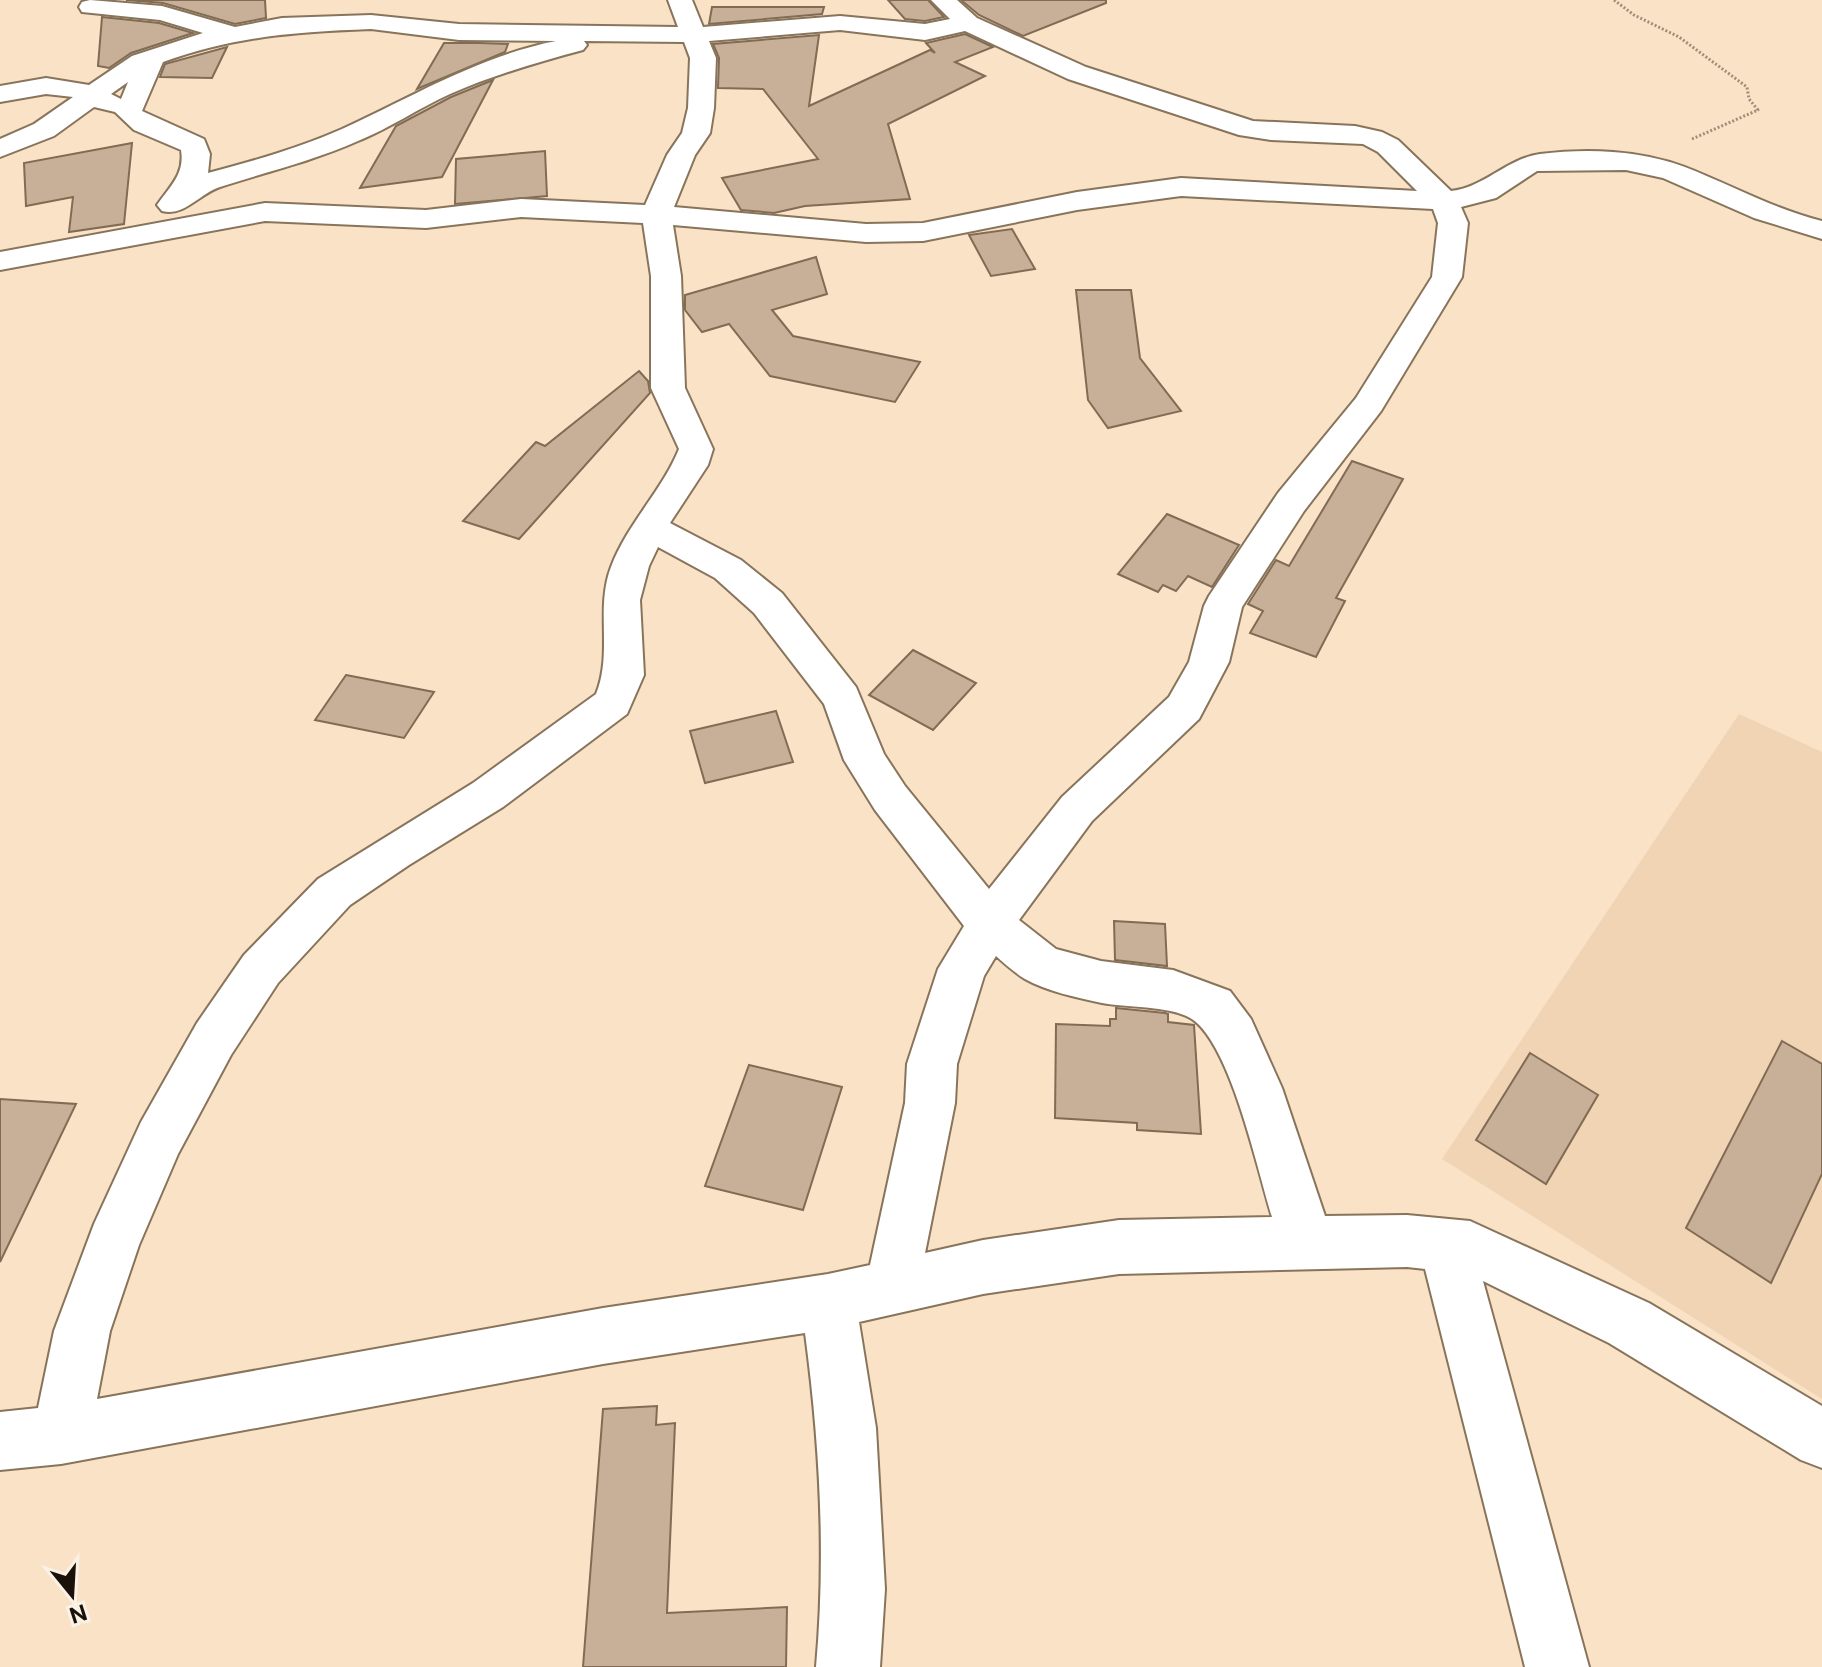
<svg xmlns="http://www.w3.org/2000/svg" width="1822" height="1667" viewBox="0 0 1822 1667" font-family="'Public Sans',sans-serif">
<style>
.built{fill:#f0d4b4}
.building{fill:#c7b097;stroke:#816b54;stroke-width:2}
.lines{fill:none;stroke-linecap:round;stroke-linejoin:round}
.minor-casing{stroke:#88745b;stroke-width:4}
.path{stroke:#9e8d79;stroke-width:3;stroke-dasharray:2 2;stroke-linecap:butt}
.minor{fill:#fff;fill-rule:evenodd}
</style>
<rect width="100%" height="100%" fill="#fae2c7"/>
<polygon class="built" points="1739,714 1822,752 1822,1399 1442,1159"/>
<g class="building">
<polygon points="126,0 265,0 266,18 235,24 163,3"/>
<polygon points="888,0 928,0 944,17 925,21 905,19"/>
<polygon points="961,0 1106,0 1106,3 1023,36 979,15"/>
<polygon points="712,7 824,7 822,14 709,24"/>
<polygon points="102,17 159,23 193,33 131,53 109,68 98,66"/>
<polygon points="965,34 993,47 955,62 985,76 888,124 910,199 805,206 774,213 741,210 722,178 818,159 763,89 718,88 719,58 713,44 819,35 809,106 930,50 935,53 926,43"/>
<polygon points="444,43 479,43 508,44 505,52 417,89"/>
<polygon points="227,47 212,78 160,77 165,64"/>
<polygon points="493,80 442,177 360,188 396,126 451,97"/>
<polygon points="132,143 124,224 69,232 73,197 26,206 24,163"/>
<polygon points="545,151 547,196 455,204 456,159"/>
<polygon points="1012,229 1035,269 991,276 969,235"/>
<polygon points="816,257 827,294 772,310 793,336 920,362 895,402 770,376 729,324 702,332 685,310 685,295"/>
<polygon points="1076,290 1131,290 1140,358 1181,411 1108,428 1088,400"/>
<polygon points="639,371 648,381 650,393 519,539 463,521 536,442 545,446"/>
<polygon points="1352,461 1403,479 1336,598 1345,601 1316,657 1250,633 1263,611 1248,604 1276,560 1289,566"/>
<polygon points="1167,514 1239,545 1212,587 1188,576 1176,591 1163,585 1158,592 1118,574"/>
<polygon points="913,650 976,683 933,730 869,695"/>
<polygon points="346,675 434,692 404,738 315,720"/>
<polygon points="776,711 793,762 705,783 690,731"/>
<polygon points="1114,921 1165,924 1167,966 1115,960"/>
<polygon points="1116,1008 1165,1013 1168,1014 1168,1022 1194,1025 1201,1134 1137,1130 1137,1123 1055,1118 1056,1024 1110,1026 1110,1019 1116,1019"/>
<polygon points="1782,1041 1822,1064 1822,1174 1771,1283 1686,1228"/>
<polygon points="1530,1053 1598,1095 1546,1184 1476,1140"/>
<polygon points="749,1065 842,1087 803,1210 705,1186"/>
<polygon points="0,1099 76,1104 0,1262"/>
<polygon points="657,1406 656,1425 675,1423 667,1613 787,1607 786,1667 583,1667 603,1409"/>
</g>
<g class="lines">
<g class="minor-casing">
<path id="minor" d="M 90,0 L 162,6 L 235,27 L 282,18 L 371,15 L 459,24 L 678,27 L 668,0 L 692,0 L 703,27 L 840,16 L 925,24 L 950,19 L 931,0 L 957,0 L 977,18 L 1086,67 L 1253,121 L 1355,126 L 1382,132 L 1398,140 L 1451,191 C 1485,187 1506,159 1540,154 C 1587,148 1640,150 1685,167 C 1731,185 1774,209 1822,221 L 1822,239 L 1754,218 L 1663,178 L 1626,170 L 1537,171 L 1496,198 L 1461,207 L 1468,223 L 1462,277 L 1381,411 L 1304,511 L 1242,607 L 1229,662 L 1199,719 L 1092,821 L 1019,920 L 1056,949 L 1101,961 L 1173,970 L 1230,991 L 1251,1019 L 1282,1088 L 1325,1216 L 1407,1215 L 1470,1221 L 1649,1303 L 1822,1406 L 1822,1468 L 1801,1460 L 1609,1343 L 1483,1281 L 1589,1667 L 1525,1667 L 1425,1269 L 1407,1267 L 1119,1274 L 983,1294 L 859,1322 L 876,1428 L 885,1589 L 880,1667 L 816,1667 C 826,1555 820,1445 805,1333 L 603,1364 L 61,1464 L 0,1470 L 0,1412 L 38,1408 L 54,1331 L 94,1224 L 141,1122 L 197,1023 L 244,955 L 318,879 L 473,783 L 596,694 C 613,652 595,609 611,567 C 627,524 662,491 679,449 L 651,388 L 651,276 L 643,223 L 521,217 L 426,228 L 265,221 L 0,270 L 0,252 L 265,203 L 426,210 L 521,199 L 645,205 L 667,155 L 682,133 L 688,108 L 690,58 L 684,42 L 584,41 L 587,45 L 583,50 C 538,62 493,75 450,94 C 419,108 390,128 358,141 C 313,161 266,172 220,187 C 199,194 184,217 162,211 L 157,205 C 170,186 185,174 181,150 L 134,130 L 115,112 L 94,107 L 54,136 L 0,157 L 0,139 L 34,124 L 73,97 L 46,94 L 0,102 L 0,86 L 46,78 L 89,85 L 132,56 L 203,33 L 160,20 L 82,12 L 79,7 L 82,2 ZM 371,29 L 459,40 L 556,41 C 479,56 412,97 342,129 C 299,148 253,161 208,173 L 210,154 L 204,139 L 142,111 L 163,62 C 236,36 295,32 371,29 ZM 840,30 L 925,40 L 965,31 L 1068,79 L 1239,135 L 1271,140 L 1363,144 L 1378,152 L 1417,191 L 1181,178 L 1077,192 L 923,223 L 866,224 L 674,207 L 695,155 L 710,133 L 714,108 L 716,58 L 709,41 ZM 128,82 L 121,99 L 111,94 ZM 1181,196 L 1433,209 L 1438,223 L 1432,277 L 1356,398 L 1278,493 L 1209,596 L 1204,606 L 1189,662 L 1169,697 L 1062,797 L 989,889 L 905,786 L 884,754 L 856,687 L 782,593 L 741,560 L 670,523 L 708,465 L 713,449 L 685,388 L 681,276 L 673,225 L 866,242 L 923,241 L 1077,210 ZM 658,547 L 715,578 L 754,613 L 824,704 L 844,760 L 875,810 L 964,926 L 938,969 L 907,1064 L 905,1103 L 870,1265 L 828,1274 L 603,1308 L 97,1399 L 110,1331 L 139,1245 L 178,1154 L 231,1055 L 278,983 L 350,905 L 409,865 L 503,807 L 627,714 L 644,675 L 640,600 L 649,566 ZM 996,956 C 1005,964 1015,973 1025,979 C 1046,991 1078,998 1102,1003 C 1127,1008 1179,1005 1197,1023 C 1233,1056 1257,1168 1272,1217 L 1119,1220 L 983,1240 L 925,1253 L 955,1103 L 957,1064 L 984,976 Z"/>
</g>
<polyline class="path" points="1614,0 1634,15 1679,37 1747,87 1749,99 1758,110 1692,139"/>
<use href="#minor" class="minor"/>
</g>
<g transform="translate(72 1595) rotate(162)" stroke="#fbf2e7" stroke-width="6" paint-order="stroke">
<path d="M0-6L14 30L0 20L-14 30Z" fill="#1a1208"/>
<text y="-12" font-size="22" font-weight="bold" text-anchor="middle" fill="#1a1208">N</text>
</g>
</svg>
